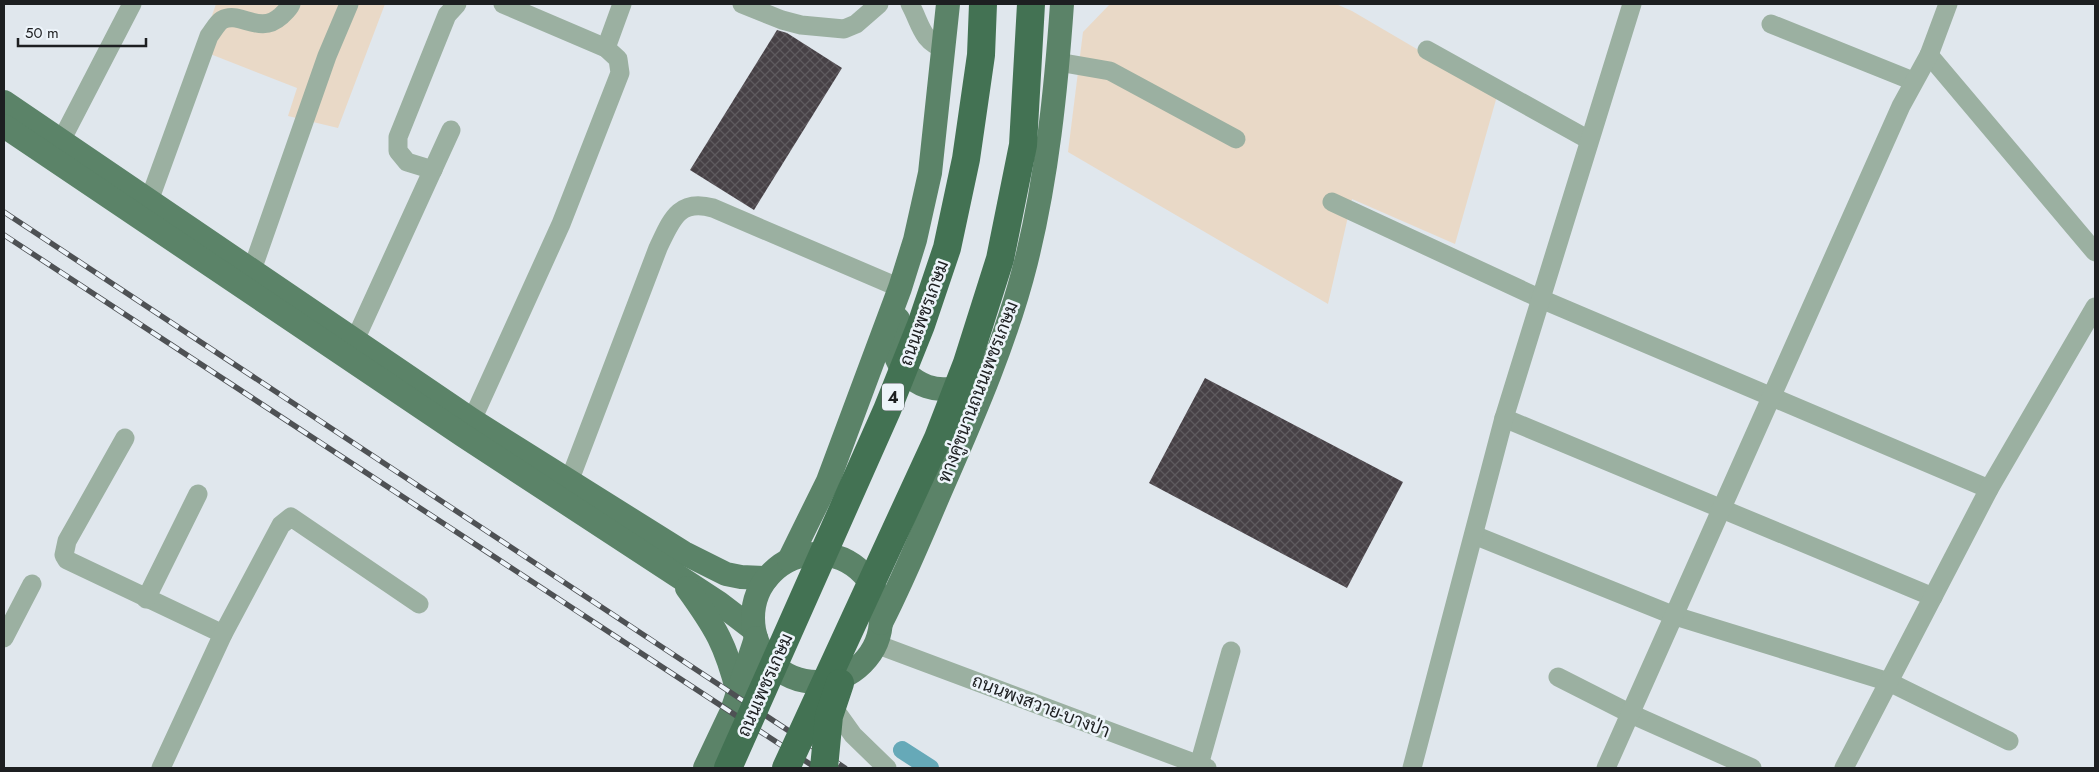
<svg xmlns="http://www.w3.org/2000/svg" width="2099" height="772" viewBox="0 0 2099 772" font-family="Jost,Sarabun,sans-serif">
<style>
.commercial{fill:#e9d9c7}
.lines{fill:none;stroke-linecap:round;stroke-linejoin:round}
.canal{stroke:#66a9b8;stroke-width:18}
.building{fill:url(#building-cross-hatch)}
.minor{stroke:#9bb0a1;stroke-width:19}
.major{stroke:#5b8368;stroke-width:24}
.rail-casing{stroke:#4e5154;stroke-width:5.5}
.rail{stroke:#edf4fa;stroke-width:4;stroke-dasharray:11;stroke-linecap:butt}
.highway-bridge{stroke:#437253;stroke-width:28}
.labels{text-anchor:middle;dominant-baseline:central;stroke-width:5;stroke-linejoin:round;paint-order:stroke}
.shield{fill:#edf4fa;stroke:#5b5f62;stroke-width:1}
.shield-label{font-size:16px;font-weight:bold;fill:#1d1f21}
.street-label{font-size:18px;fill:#1d1f21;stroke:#edf4fa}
</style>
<defs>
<pattern id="building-cross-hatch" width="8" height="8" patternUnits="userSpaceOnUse" patternTransform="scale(1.25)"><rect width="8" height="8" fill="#474146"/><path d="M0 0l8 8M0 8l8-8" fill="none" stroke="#5e5a5e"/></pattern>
</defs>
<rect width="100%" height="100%" fill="#e0e7ed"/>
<g class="commercial">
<polygon points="216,4 385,4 338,128 288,116 297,88 200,50"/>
<polygon points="1110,4 1336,4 1352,11 1497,96 1455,244 1352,199 1328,304 1068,152 1083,32"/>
</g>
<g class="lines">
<polyline class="canal" points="902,750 930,768"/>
</g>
<g class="building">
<polygon points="777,30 787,33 842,68 754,210 690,170"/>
<polygon points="1205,378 1403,482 1347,588 1149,483"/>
</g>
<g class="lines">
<g class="minor">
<polyline points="742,4 782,20 801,25 844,29 856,24 879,4"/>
<path d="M 910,4 C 921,24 921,41 945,49"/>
<polyline points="1771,24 1913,81"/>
<polyline points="606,48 622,4"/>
<polyline points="1427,50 1589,140"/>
<polyline points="1929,55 2095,252"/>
<polyline points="1058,62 1110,71 1236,139"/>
<polyline points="61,141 132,4"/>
<polyline points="433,170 407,162 398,151 398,137 447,15 457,4"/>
<path d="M 149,201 L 209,36 C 213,31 217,23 222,20 C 240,10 259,36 281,16 C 285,12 289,9 291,4"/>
<polyline points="1332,202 1541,299 1989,489"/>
<polyline points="252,270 327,56 349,4"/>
<polyline points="355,340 451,130"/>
<polyline points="1504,418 1933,597"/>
<polyline points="472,420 561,224 620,73 618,59 606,48 503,4"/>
<polyline points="125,438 67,541 64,555 67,560 223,634"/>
<path d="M 570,479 L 658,248 C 671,221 678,198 713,208 L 900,288"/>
<polyline points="1474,535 1675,616 1889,682 2009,741"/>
<polyline points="146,599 198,494"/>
<polyline points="4,638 32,584"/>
<polyline points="876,644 1207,768"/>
<polyline points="1558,677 1631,714 1752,768"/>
<polyline points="838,714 853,735 887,768"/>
<polyline points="1199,765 1231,651"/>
<polyline points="161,768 223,634 281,525 291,517 419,604"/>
<polyline points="1412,768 1504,418 1632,4"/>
<polyline points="1606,768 1901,106 1929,55 1948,4"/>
<polyline points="1844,768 1989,489 2095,307"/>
</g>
<g class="major">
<polyline points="4,102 472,420 684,553 726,574 741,577 767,578"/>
<polyline points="4,126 464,436 719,603 753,629"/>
<path d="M 898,319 C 895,330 892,342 895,353 C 903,385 947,402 972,378"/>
<circle cx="817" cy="618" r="64"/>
<polyline points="789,560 828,481 900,288 915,240 930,173 948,4"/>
<path d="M 687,588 C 716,628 726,645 738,693"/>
<path d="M 881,623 C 904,578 923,531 943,485 C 975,412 1007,338 1026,262 C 1047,178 1056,90 1062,4"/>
<polyline points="705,768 732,711 756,638"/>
</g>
<g class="rail-casing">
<g id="rail">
<polyline points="4,212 845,768"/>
<polyline points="4,235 816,768"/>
</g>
</g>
<use href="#rail" class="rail"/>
<g class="highway-bridge">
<polyline points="728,768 887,410 921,325 947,248 966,159 981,55 983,4"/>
<polyline points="786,768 938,438 967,363 1000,259 1023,145 1031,4"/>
<polyline points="824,768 829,716 840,683"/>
</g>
</g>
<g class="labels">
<rect class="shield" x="882" y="383.5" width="22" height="27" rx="4"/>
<g class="shield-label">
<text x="893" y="397">4</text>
</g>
<g class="street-label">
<text transform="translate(924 313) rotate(-70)">ถนนเพชรเกษม</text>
<text transform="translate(978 392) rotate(-69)">ทางคู่ขนานถนนเพชรเกษม</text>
<text transform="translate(765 685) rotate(-66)">ถนนเพชรเกษม</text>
<text transform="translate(1041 706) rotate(21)">ถนนพงสวาย-บางป่า</text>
</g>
</g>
<rect width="2099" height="772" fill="none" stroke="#1d1f21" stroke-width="10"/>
<path d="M18 38v8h128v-8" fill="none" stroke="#1d1f21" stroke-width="2.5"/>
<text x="25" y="38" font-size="15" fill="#1d1f21" stroke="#edf4fa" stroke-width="4" paint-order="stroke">50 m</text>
</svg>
